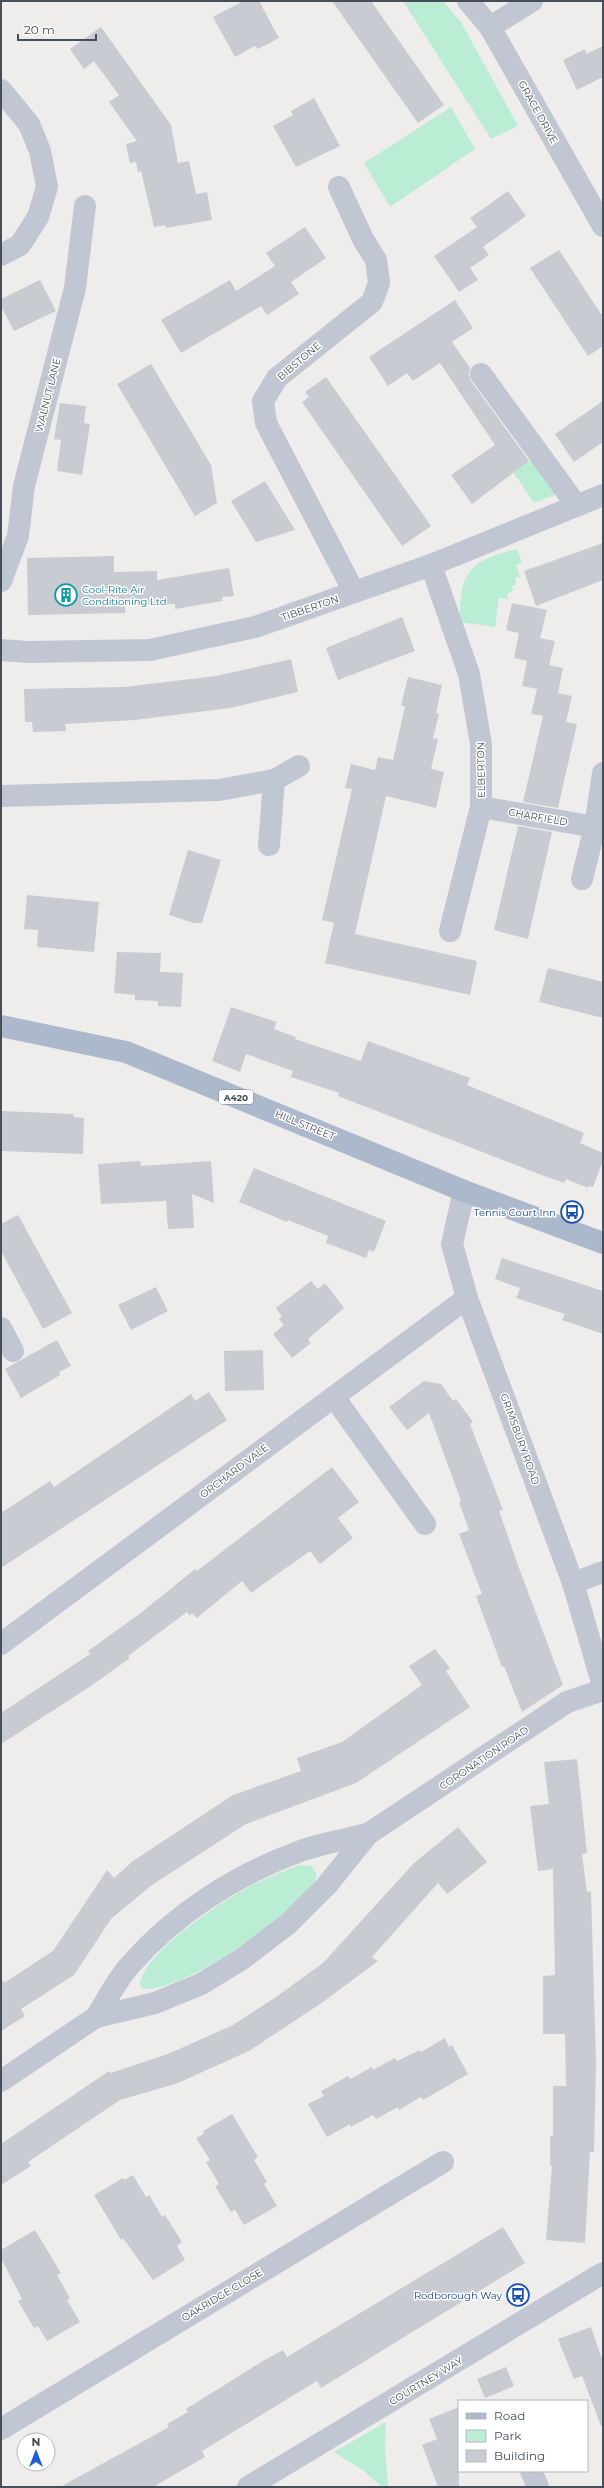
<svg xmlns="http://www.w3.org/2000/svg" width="604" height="2488" viewBox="0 0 604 2488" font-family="Montserrat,sans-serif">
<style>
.green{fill:#baedd3}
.building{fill:#c9cbd2}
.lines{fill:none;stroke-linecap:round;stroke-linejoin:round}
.minor{stroke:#c0c7d2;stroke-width:22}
.major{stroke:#acb9cc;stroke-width:22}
.labels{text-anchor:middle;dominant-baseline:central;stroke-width:3;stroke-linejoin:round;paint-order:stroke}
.shield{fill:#fff;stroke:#7d838b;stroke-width:1}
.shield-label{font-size:9px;font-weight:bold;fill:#454e59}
.street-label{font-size:10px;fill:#454e59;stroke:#fff}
.culture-label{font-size:10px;fill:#0d838f;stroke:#fff;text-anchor:start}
.transit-label{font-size:10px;fill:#164399;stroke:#fff;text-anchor:end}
</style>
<rect width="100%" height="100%" fill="#efedec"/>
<g class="green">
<polygon points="403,1 443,1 461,22 518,126 491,139"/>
<polygon points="451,107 475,149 390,207 364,163"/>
<polygon points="532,459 559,493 534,503 513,472"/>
<path d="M 517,549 L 522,563 L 516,565 L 520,577 L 515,578 L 516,584 L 512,586 L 513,591 L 507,594 L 508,599 L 499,598 L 495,627 L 460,622 C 459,573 468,561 517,549 Z"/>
<path d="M 300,1865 L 312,1866 L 317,1875 L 315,1880 C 291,1916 187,1991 143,1989 L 140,1984 C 146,1951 219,1903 249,1887 C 265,1878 283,1872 300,1865 Z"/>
<polygon points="386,2422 385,2448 388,2487 382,2487 364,2471 334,2452"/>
</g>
<g class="building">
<polygon points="243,1 259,1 279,38 258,49 255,46 235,57 213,17"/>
<polygon points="332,1 371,1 444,105 418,123"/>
<polygon points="101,27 171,125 178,163 189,161 196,194 207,192 212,220 166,228 165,225 154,227 141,171 138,172 136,162 130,163 126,144 137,141 109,102 119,95 94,61 84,69 70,49"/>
<polygon points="603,46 603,77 577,90 563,60 585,49 586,54"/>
<polygon points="314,98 340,146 296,167 273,126 293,115 291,111"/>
<polygon points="508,191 526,216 483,247 489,255 470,268 478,280 459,292 434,256 477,227 470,218"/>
<polygon points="305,227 326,258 291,282 299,294 267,315 261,306 181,353 161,320 230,280 236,291 275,266 266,253"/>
<polygon points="559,250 603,317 603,346 588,356 530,268"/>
<polygon points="40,280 56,311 14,331 1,306 1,299"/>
<polygon points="455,300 473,328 452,342 470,368 469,375 471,381 529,461 472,504 451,475 495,445 440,363 413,381 407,373 388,386 369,357"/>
<polygon points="151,364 211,465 217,503 195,516 117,384"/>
<polygon points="326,377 431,526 402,546 302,402 309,397 305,392"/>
<polygon points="603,401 603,442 574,462 555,434"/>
<polygon points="60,403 86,406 84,423 90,424 82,475 57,471 61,440 54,439"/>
<polygon points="265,481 295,530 256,542 231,501"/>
<polygon points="603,543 603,580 536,606 524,571"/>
<polygon points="114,556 114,572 157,571 157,580 229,568 234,596 222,597 222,601 175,609 175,604 125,605 125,613 28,615 27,558"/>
<polygon points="512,603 547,610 540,638 555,641 549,665 563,668 558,693 572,696 566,722 577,724 558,808 523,802 543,716 531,714 537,689 522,686 527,661 514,658 519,633 506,630"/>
<polygon points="402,617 415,651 338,680 326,648"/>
<polygon points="291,659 298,692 230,708 135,720 65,724 66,731 33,732 32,722 25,722 24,689 124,687 216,676"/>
<polygon points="408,677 442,685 436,713 439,714 433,738 438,739 431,769 444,772 436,808 386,796 355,934 477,961 470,995 325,963 334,923 322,920 352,789 345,788 351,764 375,770 378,757 393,760 405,706 401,706"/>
<polygon points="518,826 552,832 528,939 494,930"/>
<polygon points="188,850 221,860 202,923 194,923 169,915"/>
<polygon points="27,895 99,902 94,952 37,947 38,930 24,929"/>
<polygon points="117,952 161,953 160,972 183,973 181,1007 158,1006 158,1001 135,1000 135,995 114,993"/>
<polygon points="548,968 603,982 603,1018 539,1002"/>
<polygon points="231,1007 277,1022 274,1029 296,1037 295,1039 361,1061 368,1041 470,1078 467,1085 584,1133 580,1143 603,1153 603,1160 593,1187 589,1186 588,1188 566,1179 564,1183 544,1176 338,1096 339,1093 291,1077 293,1071 246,1054 240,1072 212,1061"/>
<polygon points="1,1111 74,1114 74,1117 84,1118 83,1154 1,1151"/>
<polygon points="140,1161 141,1166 211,1161 214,1203 192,1194 194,1228 168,1229 166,1201 101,1204 98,1164"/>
<polygon points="254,1168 386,1221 374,1252 369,1250 366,1258 326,1243 328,1236 288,1220 287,1222 239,1202"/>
<polygon points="18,1215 72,1313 43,1329 1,1251 1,1224"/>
<polygon points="502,1258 603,1291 603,1334 562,1320 565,1314 516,1298 520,1288 495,1279"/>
<polygon points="311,1281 318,1289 325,1283 344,1308 308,1339 311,1343 292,1358 273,1334 284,1325 279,1319 282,1317 276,1308"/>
<polygon points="156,1287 168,1311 131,1330 118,1305"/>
<polygon points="57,1340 71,1366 59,1372 60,1375 21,1398 5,1369"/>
<polygon points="263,1350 264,1390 225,1391 224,1351"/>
<polygon points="424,1381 441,1384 453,1401 456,1399 473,1422 470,1424 503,1510 499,1511 519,1568 563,1685 522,1712 504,1666 502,1667 476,1596 482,1594 459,1534 469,1530 459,1502 461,1501 429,1413 407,1430 389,1407"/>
<polygon points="209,1392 227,1420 1,1568 1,1513 50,1481 54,1487 191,1394 195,1401"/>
<polygon points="332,1467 359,1502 338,1518 353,1538 320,1564 310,1551 251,1593 242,1581 197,1618 192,1613 190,1616 187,1612 128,1656 130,1658 91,1686 1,1744 1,1713 90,1654 88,1651 142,1612 195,1569 197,1571"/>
<polygon points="435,1649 450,1668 446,1671 470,1707 356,1783 246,1824 152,1885 111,1919 74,1975 21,2009 25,2016 1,2031 1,1978 4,1983 53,1951 107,1870 114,1878 133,1861 233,1795 301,1771 297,1758 342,1742 422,1685 409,1666"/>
<polygon points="577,1759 587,1853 582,1854 587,1892 591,1891 596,2063 594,2152 590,2152 585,2243 546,2240 552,2166 550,2166 550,2136 553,2136 553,2086 566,2086 565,2034 543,2034 543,1976 555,1975 553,1869 538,1871 530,1806 549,1804 544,1762"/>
<polygon points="458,1827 487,1862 447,1894 438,1883 372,1957 378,1961 323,2002 249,2051 178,2083 120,2100 28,2162 31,2166 1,2185 1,2144 109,2071 111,2073 168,2054 204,2038 233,2025 276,1997 323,1963 414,1863"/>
<polygon points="445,2038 449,2047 452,2045 468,2074 423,2100 421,2097 399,2110 398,2107 376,2119 373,2115 351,2127 350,2124 327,2137 308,2104 324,2096 321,2091 348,2076 350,2079 372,2067 373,2070 395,2058 397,2061 420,2050 421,2052"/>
<polygon points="232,2114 258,2157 254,2160 267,2182 264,2184 277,2206 244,2225 235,2210 231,2212 215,2186 219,2184 206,2162 210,2160 196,2138 204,2134 203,2131"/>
<polygon points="133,2175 146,2197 149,2195 162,2217 165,2215 182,2242 177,2246 185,2260 153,2280 123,2238 121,2240 94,2195 123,2178 124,2180"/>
<polygon points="503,2227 525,2263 321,2388 317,2381 202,2451 205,2457 153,2487 60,2487 169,2427 167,2424 188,2412 186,2409 261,2362 283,2350 287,2357"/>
<polygon points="35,2230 61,2273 57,2275 70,2298 67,2300 80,2322 47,2341 38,2326 34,2328 18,2301 22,2299 1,2258 1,2250"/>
<polygon points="591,2327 603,2362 603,2425 601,2426 582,2376 574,2379 558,2339"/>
<polygon points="506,2367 514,2386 485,2398 477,2379"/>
<polygon points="459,2407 459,2487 438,2487 422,2445 437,2439 429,2419"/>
</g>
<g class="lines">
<g class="minor">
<polyline points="468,1 490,27 603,226"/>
<polyline points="490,27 532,1"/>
<polyline points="1,90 29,124 40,151 47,187 38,217 20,245 1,255"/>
<polyline points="339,187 363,239 376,260 379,283 372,302 277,378 263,401 266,423 354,592"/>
<polyline points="481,374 577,506"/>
<polyline points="431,565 469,674 481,744 481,807 450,931"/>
<polyline points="1,581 18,536 24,486 75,288 85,206"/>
<polyline points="1,650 28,652 150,650 255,627 431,565 603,495"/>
<polyline points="1,796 219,790 274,780 299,766"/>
<polyline points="481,807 595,827"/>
<polyline points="269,845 274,780"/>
<polyline points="582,879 595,827 603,773"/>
<polyline points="464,1191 452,1244 467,1298 573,1583 603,1686"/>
<polyline points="1,1328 13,1351"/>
<polyline points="334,1397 425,1524"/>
<polyline points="573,1583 603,1572"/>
<polyline points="1,1644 467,1298"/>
<path d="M 96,2017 C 107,2000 117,1979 131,1964 C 175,1914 235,1875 298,1852 C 320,1843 345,1840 368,1834"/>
<polyline points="1,2081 96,2017 155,2003 201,1984 242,1959 288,1924 327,1885 368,1834 567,1702 603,1690"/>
<polyline points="1,2429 443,2162"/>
<polyline points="531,2471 538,2487"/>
<polyline points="248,2487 603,2273"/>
</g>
<polyline class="major" points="1,1026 126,1052 464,1191 603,1243"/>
</g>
<defs>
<g id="building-ring" transform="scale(1.15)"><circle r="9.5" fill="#fff" stroke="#0f9aa8" stroke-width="1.5"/><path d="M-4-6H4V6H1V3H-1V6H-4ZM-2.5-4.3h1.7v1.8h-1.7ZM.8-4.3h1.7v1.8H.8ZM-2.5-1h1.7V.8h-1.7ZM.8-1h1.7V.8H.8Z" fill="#0f9aa8"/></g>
<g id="bus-ring" transform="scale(1.15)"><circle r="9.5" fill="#fff" stroke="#1a4fb4" stroke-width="1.5"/><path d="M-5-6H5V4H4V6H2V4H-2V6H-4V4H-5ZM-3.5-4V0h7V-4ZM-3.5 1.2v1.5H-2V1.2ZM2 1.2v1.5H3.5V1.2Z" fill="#1a4fb4"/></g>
</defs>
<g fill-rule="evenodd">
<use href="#building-ring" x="66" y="595"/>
<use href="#bus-ring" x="572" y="1212"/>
<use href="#bus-ring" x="518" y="2295"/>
</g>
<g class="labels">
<rect class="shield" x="219" y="1090" width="34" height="14" rx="3"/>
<g class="shield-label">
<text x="236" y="1097">A420</text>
</g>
<g class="street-label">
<text transform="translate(538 112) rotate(61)">GRACE DRIVE</text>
<text transform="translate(299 361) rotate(-40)">BIBSTONE</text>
<text transform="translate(48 395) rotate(-76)">WALNUT LANE</text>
<text transform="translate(310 608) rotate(-19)">TIBBERTON</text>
<text transform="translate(481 770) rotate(-91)">ELBERTON</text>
<text transform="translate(538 817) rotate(10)">CHARFIELD</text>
<text transform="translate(305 1125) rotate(22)">HILL STREET</text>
<text transform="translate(520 1439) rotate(70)">GRIMSBURY ROAD</text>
<text transform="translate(234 1471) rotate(-37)">ORCHARD VALE</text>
<text transform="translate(484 1758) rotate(-34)">CORONATION ROAD</text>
<text transform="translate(222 2295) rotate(-31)">OAKRIDGE CLOSE</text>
<text transform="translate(426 2381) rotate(-31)">COURTNEY WAY</text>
</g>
<g class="culture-label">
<text x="82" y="589">Cool-Rite Air<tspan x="82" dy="12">Conditioning Ltd</tspan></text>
</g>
<g class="transit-label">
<text x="556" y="1212">Tennis Court Inn</text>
<text x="502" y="2295">Rodborough Way</text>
</g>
</g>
<rect width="604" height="2488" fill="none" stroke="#454e59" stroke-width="4"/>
<rect x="458" y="2400" width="130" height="72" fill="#ffffff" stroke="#b5b8bd"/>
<rect x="466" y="2413" width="20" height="6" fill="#acb9cc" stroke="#b5b8bd"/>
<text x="494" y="2420" font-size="12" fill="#454e59">Road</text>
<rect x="466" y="2430" width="20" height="12" fill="#baedd3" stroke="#b5b8bd"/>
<text x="494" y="2440" font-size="12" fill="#454e59">Park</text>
<rect x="466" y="2450" width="20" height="12" fill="#c9cbd2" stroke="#b5b8bd"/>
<text x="494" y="2460" font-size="12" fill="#454e59">Building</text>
<g transform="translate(36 2452)"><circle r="19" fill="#ffffff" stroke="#b5b8bd"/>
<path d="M0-3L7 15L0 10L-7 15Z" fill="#1b5dda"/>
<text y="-6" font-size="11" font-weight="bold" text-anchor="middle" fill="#454e59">N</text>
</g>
<path d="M18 34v6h78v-6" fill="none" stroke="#454e59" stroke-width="2"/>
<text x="24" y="34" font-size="12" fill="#454e59" stroke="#ffffff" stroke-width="3" paint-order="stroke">20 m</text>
</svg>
